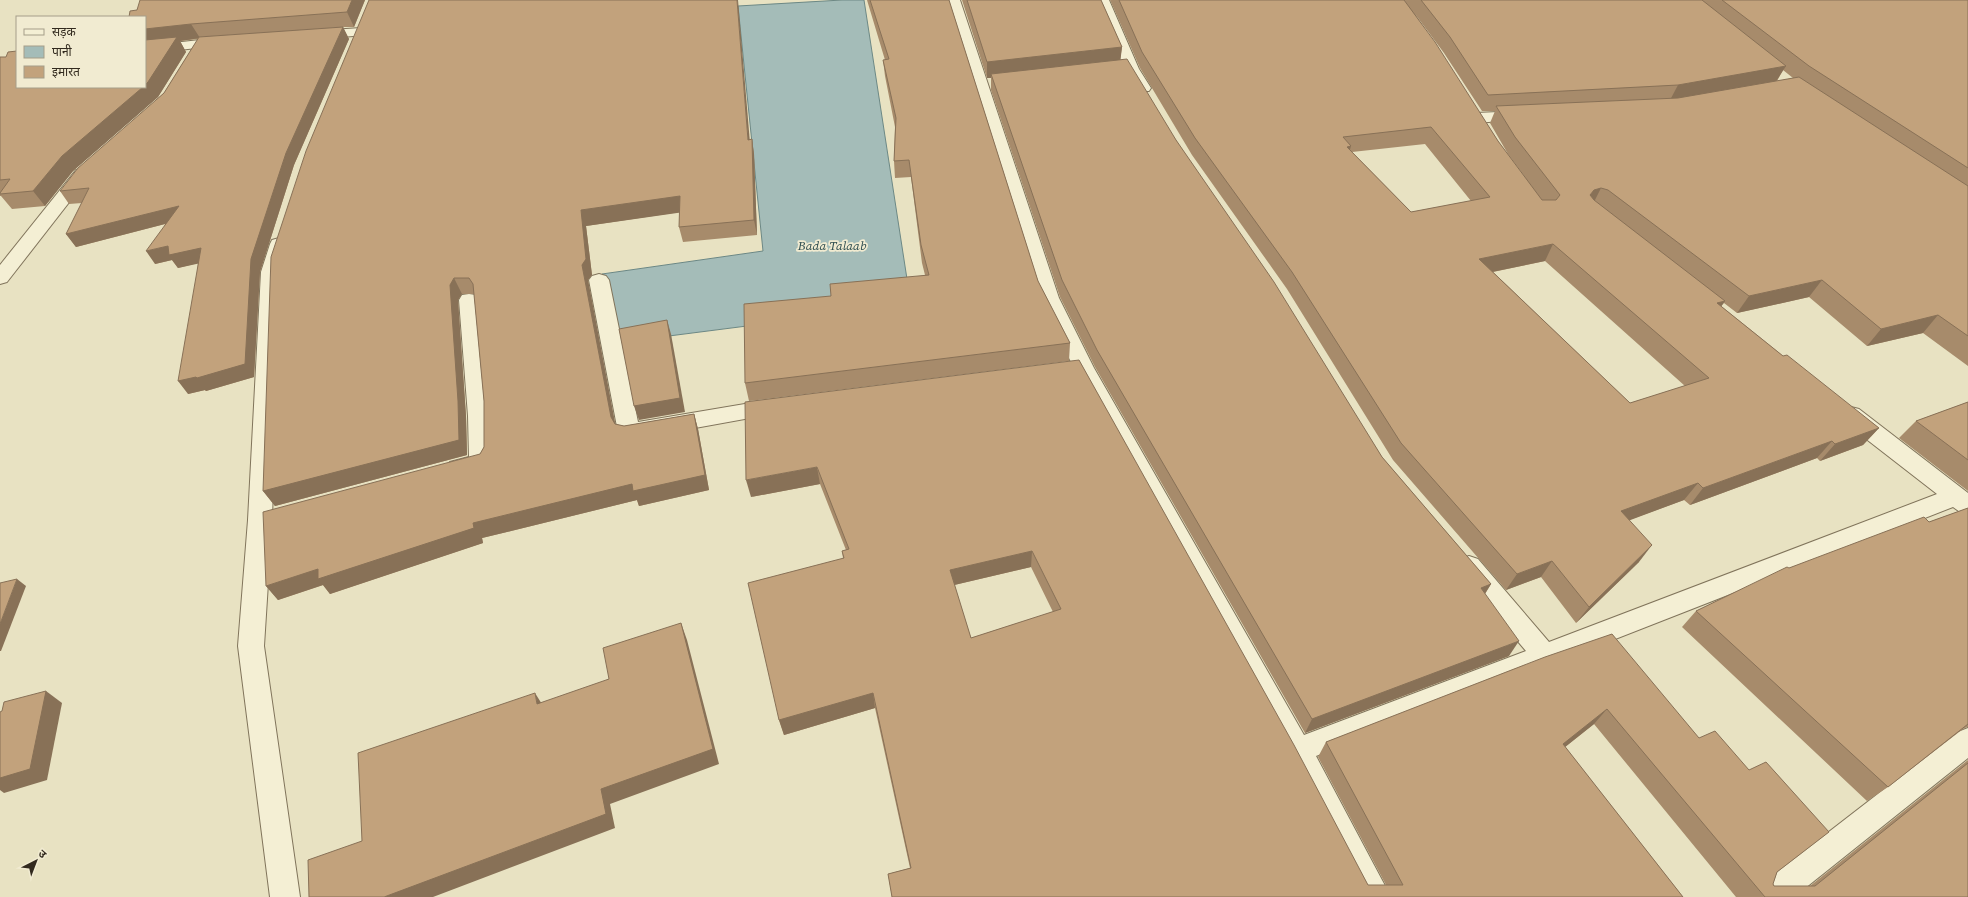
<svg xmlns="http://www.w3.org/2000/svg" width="1968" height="897" viewBox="0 0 1968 897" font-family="'Source Serif 4','Noto Sans Devanagari',serif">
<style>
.water{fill:#a4bcb8;stroke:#6c8885}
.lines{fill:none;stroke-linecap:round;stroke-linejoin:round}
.minor-casing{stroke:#80745b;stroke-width:2}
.minor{fill:#f4efd4;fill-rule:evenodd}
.wall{fill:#a78b6b;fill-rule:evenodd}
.shaded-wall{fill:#887157}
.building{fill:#c2a27c;stroke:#887157;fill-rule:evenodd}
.labels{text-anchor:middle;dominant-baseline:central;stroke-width:3.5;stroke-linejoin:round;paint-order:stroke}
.water-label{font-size:13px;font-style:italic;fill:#2f4e50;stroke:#f1ebd1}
</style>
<rect width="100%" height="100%" fill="#e8e2c2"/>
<polygon class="water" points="842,0 864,0 911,305 622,342 602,274 763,251 738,6"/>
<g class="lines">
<g class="minor-casing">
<g id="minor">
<polygon points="946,0 960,0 1059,298 1094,368 1304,735 1526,651 1460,573 1457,566 1460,559 1469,556 1478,559 1549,642 1937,494 1843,421 1840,415 1843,409 1851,407 1859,409 1968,493 1968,515 1960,512 1953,507 1316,756 1391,897 1360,897 1288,759 1074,368 1039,298"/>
<polygon points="1095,0 1109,0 1139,69 1151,88 1149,91 1137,91 1123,69"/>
<polygon points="361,28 366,29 368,32 366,35 316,39 311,38 309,35 311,32 316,31"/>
<polygon points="200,40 205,41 207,44 205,47 145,54 145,46"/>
<polygon points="1521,111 1527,113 1529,116 1527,119 1476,123 1470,121 1468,118 1470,115 1476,113"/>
<polygon points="82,169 88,170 91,174 88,178 7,282 0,284 0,265 76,170"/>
<polygon points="279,238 286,240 288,244 279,272 272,520 264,646 300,897 270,897 238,646 248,520 261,272 270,244 272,240"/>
<polygon points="599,274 606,276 609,280 638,422 775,399 783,402 786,407 783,412 629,440 621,438 618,432 589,280 592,276"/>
<polygon points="469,294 476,295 479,300 490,416 491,462 488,468 458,477 450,474 447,468 450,462 469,457 468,416 459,300 462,295"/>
<polygon points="1968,728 1968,758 1794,897 1755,897 1759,886 1958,732"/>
</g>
</g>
<use href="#minor" class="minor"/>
</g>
<g class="wall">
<polygon points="365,0 354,27 343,27 349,39 294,165 260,272 254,377 206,391 205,390 188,394 198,263 178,268 172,260 155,264 165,224 76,247 66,234 82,203 69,204 60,191 164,93 198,39 180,41 186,52 158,97 73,171 45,206 12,209 1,196 0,196 0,57 145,87 137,10"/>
<polygon points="369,0 749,139 752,139 754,154 757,235 683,242 679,227 680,212 586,226 592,275 588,280 615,424 624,426 694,414 698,429 709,490 639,506 637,500 482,538 483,543 330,594 323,585 278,600 266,586 480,454 484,447 484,401 474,294 462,294 458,300 466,416 467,455 275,506 263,491"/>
<polygon points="867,0 949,0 1038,281 1070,343 1069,361 749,401 745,383 831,296 925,275 922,263 911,177 895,178 894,161 895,127 885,76 883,60 885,60"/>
<polygon points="962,0 1101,0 1122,47 1120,60 1176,140 1382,457 1491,584 1485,594 1509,656 1305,733 1095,367 1060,297 991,90 991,78 987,78"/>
<path d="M 1110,0 L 1968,0 L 1968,366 L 1923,333 L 1867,346 L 1809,297 L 1737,313 L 1724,303 L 1721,306 L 1783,356 L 1879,428 L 1863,445 L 1820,461 L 1817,458 L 1690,505 L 1684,500 L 1629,520 L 1639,562 L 1576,623 L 1541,577 L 1506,590 L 1393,460 L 1287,289 L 1192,155 L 1140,68 ZM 1415,14 L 1444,53 L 1482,111 L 1495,111 L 1490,123 L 1508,154 L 1542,200 L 1498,141 ZM 1783,70 L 1793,78 L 1777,81 ZM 1425,144 L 1471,201 L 1411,212 L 1352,152 ZM 1545,261 L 1685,386 L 1630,403 L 1493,272 Z"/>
<path d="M 1079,360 L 1368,885 L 1386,885 L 1318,757 L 1326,742 L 1612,634 L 1777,872 L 1773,884 L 1774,886 L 1810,886 L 1968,760 L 1968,897 L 1736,897 L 1594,724 L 1565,747 L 1683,897 L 892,897 L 888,874 L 910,868 L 875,708 L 784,735 L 779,720 L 843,558 L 842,551 L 846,550 L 820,484 L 751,497 ZM 1031,567 L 1053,612 L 971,638 L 954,585 Z"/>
<polygon points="1968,402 1968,491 1899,438 1916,421"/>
<polygon points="1968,508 1968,727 1967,727 1963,729 1888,787 1867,801 1682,627 1696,611 1789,568 1929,522"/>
</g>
<g class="shaded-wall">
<polygon points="352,0 365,0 354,27 347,12"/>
<polygon points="737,0 738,0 751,155 748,140"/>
<polygon points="191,24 200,38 180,41 186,52 158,97 73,171 45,206 33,191 62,156 143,87 145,87 145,29"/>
<polygon points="343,27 349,39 294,165 260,272 254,377 206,391 205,390 188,394 178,381 286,153"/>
<polygon points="1122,47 1120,64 991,74 991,78 987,78 987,62"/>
<polygon points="1786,66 1775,83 1669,102 1678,85"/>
<polygon points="752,139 754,154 757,235 754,220"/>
<polygon points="1351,146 1346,163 1347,147"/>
<polygon points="1601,188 1592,206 1590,195 1594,190"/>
<polygon points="680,196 684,212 586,226 592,275 588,280 617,433 611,417 582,265 581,210"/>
<polygon points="179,206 188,218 76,247 66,234"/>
<polygon points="1553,244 1545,261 1472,276 1479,259"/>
<polygon points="168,246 201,248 210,261 178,268 172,260 155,264 146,251"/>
<polygon points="454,278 462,294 458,300 466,416 467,455 275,506 263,491 450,285"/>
<polygon points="1822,280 1809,297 1737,313 1749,296"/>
<polygon points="1725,301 1713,318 1717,303"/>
<polygon points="1938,315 1923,333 1867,346 1881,329"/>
<polygon points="667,320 671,334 685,412 639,420 634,406"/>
<polygon points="694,414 698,429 709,490 639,506 637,500 482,538 483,543 330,594 323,585 278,600 266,586 318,569 473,523"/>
<polygon points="1879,428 1863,445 1820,461 1835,444"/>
<polygon points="1832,441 1817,458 1690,505 1703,488"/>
<polygon points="817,467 820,484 751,497 746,480"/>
<polygon points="1698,483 1684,500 1609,528 1621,511"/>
<polygon points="1652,545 1639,562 1576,623 1589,607"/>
<polygon points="1032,551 1031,567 950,586 950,570"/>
<polygon points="1552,561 1541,577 1506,590 1517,574"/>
<polygon points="17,579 26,586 1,651 0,651 0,624"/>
<polygon points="1491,584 1481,600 1481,588"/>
<polygon points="681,623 687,640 719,764 610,804 615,828 433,897 384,897 601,789"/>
<polygon points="1519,641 1509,656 1305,733 1312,719"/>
<polygon points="46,691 62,703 47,780 4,793 0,790 0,775"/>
<polygon points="535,693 545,709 537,704"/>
<polygon points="873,693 875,708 784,735 779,720"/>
<polygon points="1607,709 1594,724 1550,759 1563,744"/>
</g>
<g class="building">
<polygon points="140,0 352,0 347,12 191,24 145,29 145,17 129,17 130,11 137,10"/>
<polygon points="369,0 737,0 748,140 752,139 754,220 679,227 680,196 581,210 586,259 582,265 611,417 615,424 624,426 694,414 705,475 633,491 632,484 473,523 474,528 318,579 318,569 266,586 263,512 480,454 484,447 484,401 473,284 469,278 454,278 450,285 458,401 459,440 263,491 271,257 306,151"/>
<polygon points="870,0 949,0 1038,281 1070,343 745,383 744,304 831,296 830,284 929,275 921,245 909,160 894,161 896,118 883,60 889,59"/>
<polygon points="967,0 1101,0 1122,47 987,62"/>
<path d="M 1119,0 L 1404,0 L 1435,42 L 1498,141 L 1542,200 L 1556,200 L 1560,195 L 1515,137 L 1496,106 L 1678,98 L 1799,77 L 1968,186 L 1968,336 L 1938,315 L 1881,329 L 1822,280 L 1749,296 L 1608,190 L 1601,188 L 1594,190 L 1590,195 L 1594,200 L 1725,301 L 1717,303 L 1783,356 L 1787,355 L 1879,428 L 1835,444 L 1832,441 L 1703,488 L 1698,483 L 1621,511 L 1652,545 L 1589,607 L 1552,561 L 1517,574 L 1401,443 L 1292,272 L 1195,138 L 1142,52 ZM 1431,127 L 1490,197 L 1411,212 L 1347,147 L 1351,146 L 1343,137 ZM 1553,244 L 1709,378 L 1630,403 L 1479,259 Z"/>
<polygon points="1421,0 1702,0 1786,66 1678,85 1488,95 1450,37"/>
<polygon points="1722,0 1968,0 1968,168 1809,66"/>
<polygon points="343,27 286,153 251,259 245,364 197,378 196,377 178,381 201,248 169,255 168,246 146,251 179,206 66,234 89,188 60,191 78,168 164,93 199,37"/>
<polygon points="177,37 148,82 145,85 145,40"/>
<polygon points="17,51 17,87 143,87 62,156 33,191 0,194 0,193 10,179 0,180 0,57 6,57 8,52"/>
<polygon points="1127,59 1176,140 1274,282 1382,457 1491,584 1481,588 1519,641 1312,719 1097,350 1062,280 991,74"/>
<polygon points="667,320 680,398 634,406 619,329"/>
<path d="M 1079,360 L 1294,745 L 1368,885 L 1403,885 L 1326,742 L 1545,657 L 1612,634 L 1699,738 L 1715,731 L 1749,770 L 1766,762 L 1829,832 L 1777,872 L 1773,884 L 1774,886 L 1815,886 L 1968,763 L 1968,897 L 1765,897 L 1607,709 L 1563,744 L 1683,897 L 892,897 L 888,874 L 911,868 L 873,693 L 779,720 L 748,583 L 844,558 L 842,551 L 849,549 L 817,467 L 746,480 L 745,402 ZM 1032,551 L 1061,609 L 971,638 L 950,570 Z"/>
<polygon points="1968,402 1968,460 1916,421"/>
<polygon points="1968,508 1968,724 1888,787 1696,611 1787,567 1789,568 1924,517 1929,522"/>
<polygon points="17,579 0,624 0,583"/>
<polygon points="681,623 713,749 601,789 606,814 384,897 309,897 308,860 362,841 358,753 535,693 537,704 609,679 603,648"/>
<polygon points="46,691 30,769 0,778 0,712 2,711 4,702"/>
</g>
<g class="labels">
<g class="water-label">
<text x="832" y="245">Bada Talaab</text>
</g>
</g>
<rect x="16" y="16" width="130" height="72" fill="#f1ebd1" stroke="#a59e89"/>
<rect x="24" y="29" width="20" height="6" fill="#f4efd4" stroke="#a59e89"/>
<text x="52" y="36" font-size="12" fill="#322a1e">सड़क</text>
<rect x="24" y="46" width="20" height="12" fill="#a4bcb8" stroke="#a59e89"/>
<text x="52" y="56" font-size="12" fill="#322a1e">पानी</text>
<rect x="24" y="66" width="20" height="12" fill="#c2a27c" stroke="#a59e89"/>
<text x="52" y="76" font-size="12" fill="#322a1e">इमारत</text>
<g transform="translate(36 861) rotate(42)" stroke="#f1ebd1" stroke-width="3" paint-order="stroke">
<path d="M0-3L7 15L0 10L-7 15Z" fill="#322a1e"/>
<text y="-6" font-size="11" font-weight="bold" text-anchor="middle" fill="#322a1e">उ</text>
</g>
</svg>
